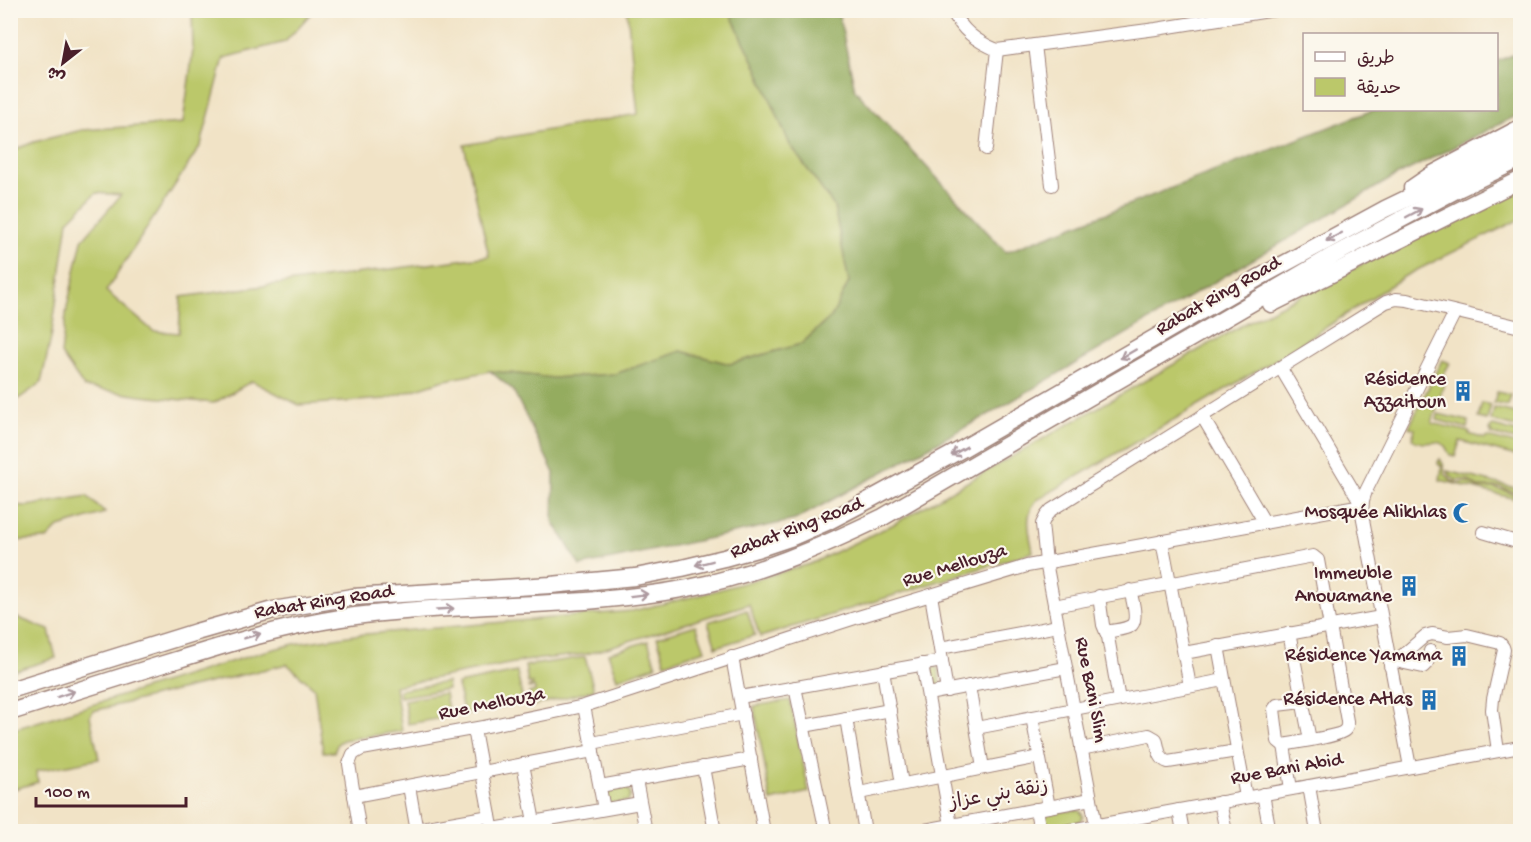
<svg xmlns="http://www.w3.org/2000/svg" width="1531" height="842" viewBox="0 0 1531 842" font-family="'Gochi Hand','Playpen Sans Arabic',sans-serif">
<style>
.green{fill:#bbc86a;stroke:#82744a;stroke-width:1.5}
.forest{fill:#94ac5e;stroke:#6f6644;stroke-width:1.5}
.lines{fill:none;stroke-linecap:round;stroke-linejoin:round}
.minor-casing{stroke:#9e8178;stroke-width:14}
.highway-casing{stroke:#9e8178;stroke-width:19}
.minor{stroke:#fff;stroke-width:12}
.highway{stroke:#fff;stroke-width:16}
.oneway{stroke:#ae9aa0}
.labels{text-anchor:middle;dominant-baseline:central;stroke-width:4.5;stroke-linejoin:round;paint-order:stroke}
.street-label{font-size:20px;fill:#4a1f2b;stroke:#fbf7ec}
.poi-label{font-size:20px;fill:#4a1f2b;stroke:#fbf7ec;text-anchor:end}
</style>
<rect width="100%" height="100%" fill="#fbf7ec"/>
<filter id="ink" filterUnits="userSpaceOnUse"><feTurbulence type="fractalNoise" baseFrequency=".0167" numOctaves="2"/><feDisplacementMap in="SourceGraphic" scale="12" xChannelSelector="R" yChannelSelector="G"/><feConvolveMatrix kernelMatrix="1 2 1 2 8 2 1 2 1" color-interpolation-filters="sRGB"/></filter>
<filter id="wash" filterUnits="userSpaceOnUse"><feTurbulence type="fractalNoise" baseFrequency=".008" numOctaves="4" result="noise"/><feDisplacementMap in="SourceGraphic" scale="24" xChannelSelector="R" yChannelSelector="G"/><feGaussianBlur stdDeviation="1.35" result="paint"/><feColorMatrix in="noise" values="0 0 0 0 0 0 0 0 0 0 0 0 0 0 0 0 0 1.4 0 .05"/><feComposite in="paint" operator="in"/></filter>
<g filter="url(#wash)">
<rect width="100%" height="100%" fill="#f1e3c6"/>
<g class="green">
<polygon points="192,11 313,11 285,42 224,58 201,145 106,291 153,331 179,333 181,297 489,256 464,145 638,114 627,11 729,11 757,68 790,145 834,206 849,282 832,316 801,344 730,364 681,351 615,374 553,378 490,371 441,381 386,399 299,405 252,381 214,403 141,396 84,387 61,354 67,307 82,240 121,195 96,193 68,221 51,338 41,383 11,404 11,151 34,142 82,130 183,123 193,50"/>
<path d="M 1520,190 L 1520,219 L 1405,276 L 1277,359 L 1037,500 C 1023,515 1030,534 1033,552 L 760,637 L 749,604 L 587,654 L 524,661 L 395,686 L 402,731 L 343,740 L 338,743 L 334,752 L 323,752 L 314,688 L 287,664 L 93,711 L 90,716 L 99,759 L 36,771 L 38,782 L 11,790 L 11,730 L 262,652 L 294,644 L 355,635 L 632,611 L 700,595 L 810,564 L 892,525 L 1248,322 L 1388,251 Z"/>
<path d="M 1442,360 L 1450,363 L 1443,375 L 1446,377 L 1432,423 L 1470,432 L 1469,434 L 1485,439 L 1487,437 L 1520,445 L 1520,457 L 1460,441 L 1455,457 L 1450,455 C 1448,452 1447,449 1445,446 C 1437,437 1425,448 1412,439 L 1415,429 L 1409,427 Z"/>
<polygon points="1497,392 1511,395 1508,406 1494,403"/>
<polygon points="1482,403 1491,405 1487,420 1478,418"/>
<polygon points="1494,408 1520,414 1520,428 1491,421"/>
<polygon points="1438,414 1469,421 1467,428 1437,420"/>
<polygon points="1493,426 1520,433 1520,441 1491,434 1492,432 1489,429"/>
<polygon points="1440,459 1443,464 1445,474 1452,481 1459,483 1468,482 1478,488 1494,488 1506,491 1520,498 1520,500 1440,480 1442,466 1438,464 1438,462"/>
<polygon points="1447,471 1520,489 1520,497 1513,492 1500,487 1478,487 1468,480 1456,480 1450,476"/>
<polygon points="87,496 105,513 59,527 47,539 11,541 11,505 27,506"/>
<polygon points="747,610 755,635 716,647 708,622"/>
<polygon points="16,617 49,630 56,658 11,672 11,618"/>
<polygon points="696,625 705,650 665,663 657,637"/>
<polygon points="648,641 656,666 617,679 608,653"/>
<polygon points="585,657 594,690 532,706 529,693 535,691 534,687 529,688 528,687 532,685 532,683 528,683 525,666"/>
<polygon points="936,667 939,670 940,687 932,688 929,685 929,669"/>
<polygon points="517,672 523,702 464,714 457,684"/>
<polygon points="447,682 448,689 400,697 399,690"/>
<polygon points="445,693 449,717 408,724 404,700"/>
<polygon points="790,700 809,792 771,801 754,706"/>
<path d="M 625,788 C 631,791 632,796 628,801 L 611,804 L 608,802 L 606,794 C 610,788 619,789 625,788 Z"/>
<polygon points="1077,810 1080,811 1083,816 1081,821 1079,822 1049,827 1045,824 1044,819 1048,813"/>
</g>
<polygon class="forest" points="729,11 838,11 855,90 1006,252 1373,110 1496,110 1497,61 1520,52 1520,114 1392,178 993,412 795,520 580,566 553,521 554,473 513,390 490,371 553,378 615,374 681,351 730,364 801,344 832,316 849,282 834,206 790,145 757,68"/>
</g>
<g filter="url(#ink)">
<g class="lines">
<g class="minor-casing">
<g id="minor">
<path d="M 952,10 C 962,31 976,41 997,50 L 1156,29 L 1275,10"/>
<polyline points="1035,45 1052,185"/>
<polyline points="986,149 997,50"/>
<polyline points="1202,416 1265,523"/>
<polyline points="1483,532 1520,543"/>
<polyline points="1162,541 1190,686"/>
<polyline points="931,595 947,691"/>
<polyline points="1099,596 1103,625 1108,637 1119,700"/>
<path d="M 1054,606 L 1313,556 L 1318,560 L 1347,721 C 1347,724 1348,727 1345,730 C 1341,736 1293,743 1283,745 L 1278,741 L 1274,709 L 1277,705 L 1302,702"/>
<path d="M 1106,632 C 1113,630 1126,630 1132,625 C 1138,619 1132,598 1130,590"/>
<polyline points="1289,633 1310,740"/>
<polyline points="1218,646 1246,797"/>
<polyline points="940,648 1058,626"/>
<polyline points="1184,653 1381,617"/>
<polyline points="732,657 764,832"/>
<polyline points="1395,661 1423,667 1427,663 1430,651"/>
<polyline points="922,664 951,825"/>
<polyline points="1390,666 1425,636 1432,634 1448,637 1467,635 1500,643 1503,647 1504,650 1493,699 1492,710 1498,751"/>
<polyline points="883,671 902,784"/>
<polyline points="969,686 983,768"/>
<polyline points="795,687 826,832"/>
<polyline points="928,694 1066,668"/>
<polyline points="740,697 942,661"/>
<polyline points="584,706 604,809"/>
<polyline points="1032,717 1049,807"/>
<polyline points="846,718 865,832"/>
<polyline points="804,726 890,710"/>
<polyline points="976,728 1224,680"/>
<polyline points="474,729 493,832"/>
<polyline points="592,743 743,714"/>
<polyline points="1284,745 1291,789"/>
<path d="M 1081,749 L 1149,735 L 1156,739 C 1159,748 1158,759 1168,762 L 1237,751"/>
<polyline points="523,764 534,822"/>
<polyline points="703,767 715,832"/>
<polyline points="1410,767 1362,514 1363,500 1366,491 1455,312"/>
<polyline points="636,780 646,832"/>
<polyline points="409,786 417,832"/>
<polyline points="600,786 751,759"/>
<polyline points="1309,786 1317,832"/>
<polyline points="859,793 1039,757"/>
<polyline points="1263,794 1270,832"/>
<polyline points="354,796 593,751"/>
<polyline points="1220,802 1226,832"/>
<polyline points="1036,809 1040,832"/>
<polyline points="1179,810 1183,832"/>
<polyline points="1096,825 1046,562 1042,524 1046,516 1051,510 1386,302 1396,299 1407,300 1520,327"/>
<polyline points="416,829 490,816"/>
<polyline points="493,829 640,803"/>
<polyline points="360,832 349,764 353,754 362,749 483,727 584,706 855,618 1027,566 1362,505 1280,367"/>
<polyline points="914,832 1091,799"/>
<polyline points="1060,832 1520,747"/>
</g>
</g>
<g class="highway-casing">
<g id="highway">
<polyline points="1412,188 1431,175 1520,128"/>
<polyline points="1271,304 1520,180"/>
<polyline points="10,690 196,632 273,610 352,597 551,585 635,577 682,568 724,558 760,548 790,538 827,522 869,500 962,449 1260,277 1385,209 1520,144"/>
<path d="M 10,712 C 64,695 117,678 170,662 C 227,644 282,627 341,618 C 456,601 574,610 688,588 C 756,575 821,547 883,517 L 1334,255 L 1460,188 L 1520,159"/>
</g>
</g>
<use href="#minor" class="minor"/>
<use href="#highway" class="highway"/>
</g>
<defs><path id="oneway-shaft" d="M-6 0H5M1.5-3L5.5 0L1.5 3" fill="none" stroke-width="1.6" stroke-linecap="round" stroke-linejoin="round" transform="scale(1.5)"/></defs>
<g class="oneway">
<use href="#oneway-shaft" transform="translate(1414 213) rotate(-28)"/>
<use href="#oneway-shaft" transform="translate(1334 237) rotate(152)"/>
<use href="#oneway-shaft" transform="translate(1128 354) rotate(150)"/>
<use href="#oneway-shaft" transform="translate(959 451) rotate(151)"/>
<use href="#oneway-shaft" transform="translate(704 563) rotate(166)"/>
<use href="#oneway-shaft" transform="translate(639 595) rotate(-7)"/>
<use href="#oneway-shaft" transform="translate(445 609) rotate(-3)"/>
<use href="#oneway-shaft" transform="translate(252 636) rotate(-16)"/>
<use href="#oneway-shaft" transform="translate(66 694) rotate(-18)"/>
</g>
</g>
<defs>
<g id="building-bare" transform="scale(1.62)"><path d="M-4-6H4V6H1V3H-1V6H-4ZM-2.5-4.3h1.7v1.8h-1.7ZM.8-4.3h1.7v1.8H.8ZM-2.5-1h1.7V.8h-1.7ZM.8-1h1.7V.8H.8Z" fill="#1f6fb2" stroke="#fbf7ec" stroke-width="2.5" paint-order="stroke"/></g>
<g id="mosque-bare" transform="scale(1.62)"><path d="M3.5-4.9A6 6 0 1 0 3.5 4.9A5 5 0 1 1 3.5-4.9Z" fill="#1f6fb2" stroke="#fbf7ec" stroke-width="2.5" paint-order="stroke"/></g>
</defs>
<g fill-rule="evenodd">
<use href="#building-bare" x="1463" y="391"/>
<use href="#mosque-bare" x="1463" y="513"/>
<use href="#building-bare" x="1409" y="586"/>
<use href="#building-bare" x="1459" y="656"/>
<use href="#building-bare" x="1429" y="700"/>
</g>
<g class="labels">
<g class="street-label">
<text transform="translate(1219 297) rotate(-30)">Rabat Ring Road</text>
<text transform="translate(797 529) rotate(-21)">Rabat Ring Road</text>
<text transform="translate(955 567) rotate(-17)">Rue Mellouza</text>
<text transform="translate(324 603) rotate(-9)">Rabat Ring Road</text>
<text transform="translate(1090 690) rotate(79)">Rue Bani Slim</text>
<text transform="translate(492 705) rotate(-11)">Rue Mellouza</text>
<text transform="translate(1287 770) rotate(-10)">Rue Bani Abid</text>
<text transform="translate(999 796) rotate(-10)">زنقة بني عزاز</text>
</g>
<g class="poi-label">
<text x="1446" y="380">Résidence<tspan x="1446" dy="23">Azzaitoun</tspan></text>
<text x="1446" y="513">Mosquée Alikhlas</text>
<text x="1392" y="574">Immeuble<tspan x="1392" dy="23">Anouamane</tspan></text>
<text x="1442" y="656">Résidence Yamama</text>
<text x="1412" y="700">Résidence Atlas</text>
</g>
</g>
<rect width="1531" height="842" fill="none" stroke="#fbf7ec" stroke-width="36"/>
<rect x="1303" y="33" width="195" height="78" fill="#fbf7ec" stroke="#b4a19f" stroke-width="1.5"/>
<rect x="1315" y="52" width="30" height="9" fill="#ffffff" stroke="#b4a19f" stroke-width="1.5"/>
<text x="1357" y="63" font-size="18" fill="#4a1f2b">طريق</text>
<rect x="1315" y="78" width="30" height="18" fill="#bbc86a" stroke="#b4a19f" stroke-width="1.5"/>
<text x="1357" y="93" font-size="18" fill="#4a1f2b">حديقة</text>
<g transform="translate(63 63) rotate(211)" stroke="#fbf7ec" stroke-width="4.5" paint-order="stroke">
<path d="M0-4.5L10 22L0 15L-10 22Z" fill="#4a1f2b"/>
<text y="-9" font-size="16" font-weight="bold" text-anchor="middle" fill="#4a1f2b">ش</text>
</g>
<path d="M36 797v9h150v-9" fill="none" stroke="#4a1f2b" stroke-width="3"/>
<text x="45" y="797" font-size="18" fill="#4a1f2b" stroke="#fbf7ec" stroke-width="4.5" paint-order="stroke">100 m</text>
</svg>
